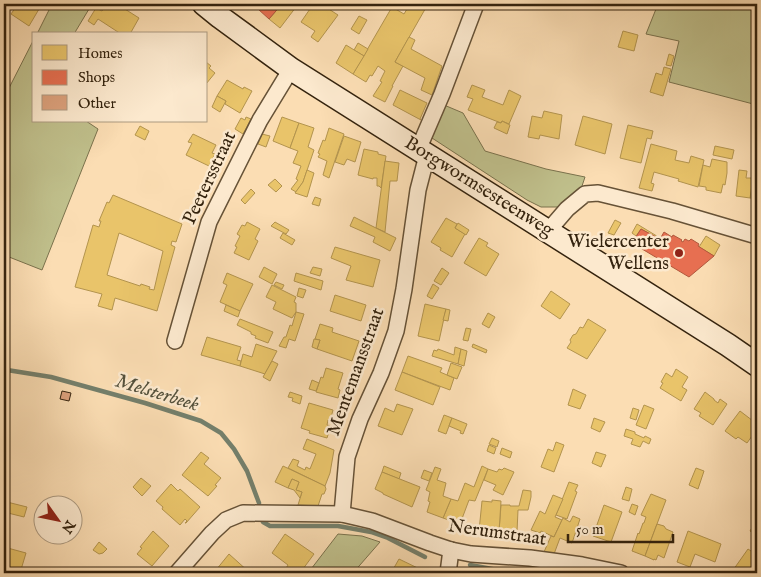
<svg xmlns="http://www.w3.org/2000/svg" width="761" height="577" viewBox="0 0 761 577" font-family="'IM FELL English',serif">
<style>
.green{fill:#c0c08c;stroke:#7a724d}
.homes{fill:#e9c46a;stroke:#b3944e;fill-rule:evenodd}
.shops{fill:#e76f51;stroke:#b1583d}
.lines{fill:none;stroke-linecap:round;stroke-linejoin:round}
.stream{stroke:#747f6b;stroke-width:4.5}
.building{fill:#dca17c;stroke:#34230e}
.street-casing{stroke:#665237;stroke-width:18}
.secondary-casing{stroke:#34230e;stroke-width:25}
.street{stroke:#fce9ce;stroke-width:15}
.secondary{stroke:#fce9ce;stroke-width:22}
.poi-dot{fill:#8f2418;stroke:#fce9ce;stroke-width:2}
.labels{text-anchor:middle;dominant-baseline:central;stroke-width:5;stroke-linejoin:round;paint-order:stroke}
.street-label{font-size:19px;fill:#34230e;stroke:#fce9ce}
.poi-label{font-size:19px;fill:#34230e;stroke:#fce9ce;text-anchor:end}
.water-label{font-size:20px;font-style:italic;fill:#54513c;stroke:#fce9ce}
</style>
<rect width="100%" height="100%" fill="#fbddb3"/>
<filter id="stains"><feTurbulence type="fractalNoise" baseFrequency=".004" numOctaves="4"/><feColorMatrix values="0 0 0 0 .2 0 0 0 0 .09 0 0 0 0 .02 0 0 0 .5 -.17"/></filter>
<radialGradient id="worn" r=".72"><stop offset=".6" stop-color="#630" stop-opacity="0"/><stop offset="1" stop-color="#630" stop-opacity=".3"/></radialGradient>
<g class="green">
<polygon points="52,4 92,4 74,34 37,34"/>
<polygon points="658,4 757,4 757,105 669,82 679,41 646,34"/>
<polygon points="34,39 34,121 86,121 98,129 42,270 4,255 4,88 8,90"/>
<polygon points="444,105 463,113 485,151 546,169 585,177 582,186 561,207 541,207 527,200 432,138 433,127"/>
<polygon points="338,534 362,536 380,542 353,573 308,573"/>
</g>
<g class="homes">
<polygon points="18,4 42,4 29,26 11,14"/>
<polygon points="107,4 117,4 139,18 130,34 121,34 98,19 94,25 88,21 96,8 102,11"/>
<polygon points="282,4 296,4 295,6 296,7 280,28 269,19"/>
<polygon points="321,4 338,15 318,42 311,37 315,31 301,22 312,6 318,9"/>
<polygon points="410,4 428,4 395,62 403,66 392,86 393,86 385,102 373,96 382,82 380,81 385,71 378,66 372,76 370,75 366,82 353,74 392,7 404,14"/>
<polygon points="359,16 367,20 359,34 351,29"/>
<polygon points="623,31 638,35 634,51 618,47"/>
<polygon points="409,37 415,40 411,49 442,66 432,95 421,90 425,78 395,62"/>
<polygon points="358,43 368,49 364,56 354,50"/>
<polygon points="346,45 364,56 353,74 336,63"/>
<polygon points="669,54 674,56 671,66 666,65"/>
<polygon points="206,62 211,66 209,68 215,73 206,84"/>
<polygon points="664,67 671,69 663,96 650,92 656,73 662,75"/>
<polygon points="227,80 243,89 244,87 252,91 240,113 225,104 226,101 217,96"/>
<polygon points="472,85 485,90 482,97 503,105 509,90 521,96 509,124 502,121 501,123 468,110 473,99 467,97"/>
<polygon points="400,90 427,103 420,119 421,120 393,105"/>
<polygon points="217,96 226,101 220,112 212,107"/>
<polygon points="544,111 562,115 559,139 540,135 539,139 528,137 532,116 542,118"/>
<polygon points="583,116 612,124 605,154 575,145"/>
<polygon points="246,117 251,119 243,134 235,129 241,118 245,120"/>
<polygon points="282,117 299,123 290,148 273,141"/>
<polygon points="502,121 510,125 507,134 494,128 497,122 501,123"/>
<polygon points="299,123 314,128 308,147 314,150 303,182 296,192 291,189 298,180 296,179 301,166 293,163 298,151 290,148"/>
<polygon points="628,125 653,131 651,139 647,138 641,163 620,158"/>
<polygon points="140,126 149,131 145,140 135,135"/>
<polygon points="329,128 344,134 329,178 323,175 327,161 318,157 320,154 318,153 323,140 325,141"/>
<polygon points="193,134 216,145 212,153 215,154 209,166 186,155 192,143 188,142"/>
<polygon points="262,134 270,136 266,147 258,144"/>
<polygon points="344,136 361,142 355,162 347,159 344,165 335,162"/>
<polygon points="651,144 677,151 675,160 689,163 691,156 704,160 698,187 678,181 679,179 654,172 651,183 654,184 652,191 639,188"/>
<polygon points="715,146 734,150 732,159 713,155"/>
<polygon points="364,149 378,152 378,154 386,156 381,188 379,186 377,186 377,178 373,178 373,179 358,175"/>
<polygon points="712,159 727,162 727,173 725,185 723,184 721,193 706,190 706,187 699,186 703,165 710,167"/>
<polygon points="385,161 399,163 397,181 390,181 385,232 376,228"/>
<polygon points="754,167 757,168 757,199 750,198"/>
<polygon points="307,170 314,173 307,197 295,193 303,182"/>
<polygon points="739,170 747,171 746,178 753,178 750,198 736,196"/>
<polygon points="275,179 282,186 276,192 268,185"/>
<polygon points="251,189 255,193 245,204 241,200"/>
<path d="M 113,195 L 182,224 L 176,242 L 172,241 L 171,245 L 175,247 L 157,311 L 115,298 L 112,310 L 98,306 L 102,294 L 75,287 L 93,225 L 99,227 L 101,221 L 99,221 L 107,202 L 109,203 ZM 119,233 L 163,251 L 154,290 L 149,289 L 150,287 L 141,284 L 140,286 L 107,275 Z"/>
<polygon points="315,197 321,199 319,206 312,204"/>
<polygon points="354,217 396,238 390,251 373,242 375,237 350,226"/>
<polygon points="446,218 457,224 455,228 465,234 452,257 440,250 441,248 431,242"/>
<polygon points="615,220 621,223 614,235 608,233"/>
<polygon points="247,222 260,229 255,239 258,241 249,260 234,253 237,247 235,246 240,236 237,234 242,225 245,226"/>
<polygon points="275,222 289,230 286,234 271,226"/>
<polygon points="458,223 469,230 466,235 455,228"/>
<polygon points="637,224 660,238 655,237 641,229 636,236 632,233"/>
<polygon points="283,233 295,240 292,245 280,238"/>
<polygon points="706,236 720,245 714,256 699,247"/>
<polygon points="479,238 488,243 486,246 499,254 486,276 464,263"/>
<polygon points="335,247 380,260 373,287 346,280 351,266 331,258"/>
<polygon points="264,267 277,274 272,284 259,277"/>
<polygon points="313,267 322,269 320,276 310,273"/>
<polygon points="442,268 449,273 441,285 434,281"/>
<polygon points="227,273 253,284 240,311 220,302 227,285 223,283"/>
<polygon points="296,273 323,281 321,290 294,281"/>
<polygon points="276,282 284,285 282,289 274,285"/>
<polygon points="433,284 439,288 432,299 427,296"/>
<polygon points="272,285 296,297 294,302 296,303 296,312 292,318 273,309 276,302 266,297"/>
<polygon points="299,288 306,290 303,298 297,296"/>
<polygon points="551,291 570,304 560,319 541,306"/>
<polygon points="335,295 366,305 361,321 330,311"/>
<polygon points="425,304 446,309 439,341 418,336"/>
<polygon points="226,305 240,311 238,317 224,311"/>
<polygon points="446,309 450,310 448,321 443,320"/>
<polygon points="296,312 304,314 295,341 289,339 286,348 279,346 284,337 286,337 290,325 292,326"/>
<polygon points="488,313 495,317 489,328 482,324"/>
<polygon points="240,319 273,332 268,343 255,338 256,336 251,334 251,332 237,325"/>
<polygon points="588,319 606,330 587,359 567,348 571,342 570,340 573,335 576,334 580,327 583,328"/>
<polygon points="320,324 333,328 332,332 359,341 352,361 317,349 320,340 315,339"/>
<polygon points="466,328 471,329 468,341 463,340"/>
<polygon points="207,337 241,347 237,360 241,361 240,366 201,355"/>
<polygon points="314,339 320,340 317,349 312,347"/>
<polygon points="256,344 277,351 265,374 240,366 243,354 252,357"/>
<polygon points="473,344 487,350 486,353 472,347"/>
<polygon points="455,347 461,349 458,364 432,356 434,350 437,351 438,349 454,355"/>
<polygon points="461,349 467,351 464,366 458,364"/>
<polygon points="408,356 442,368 440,372 454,378 450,390 402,372"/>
<polygon points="272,361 278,364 270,381 263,377"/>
<polygon points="451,363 462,367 457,379 447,375"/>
<polygon points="326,368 343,373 338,389 340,390 338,398 316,392 321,377 323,378"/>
<polygon points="676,369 688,377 682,387 687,390 681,401 660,388 663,383 661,382 666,373 672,377"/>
<polygon points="402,372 440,387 433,405 395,390"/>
<polygon points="312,380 319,383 316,391 309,389"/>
<polygon points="573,389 586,395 580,409 568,405"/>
<polygon points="290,392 302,396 300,404 292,401 293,398 288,397"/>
<polygon points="705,392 714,399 714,400 718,403 720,399 727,404 713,425 699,416 701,413 694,409"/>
<polygon points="309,403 333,410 330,421 328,420 327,425 331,426 327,438 309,433 310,431 301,428"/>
<polygon points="397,404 413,409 402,435 378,426 385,408 394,412"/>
<polygon points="644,405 654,409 646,429 636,425"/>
<polygon points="633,408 639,410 636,420 630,418"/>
<polygon points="740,411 757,424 757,429 747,443 738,437 736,439 725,431"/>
<polygon points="444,415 452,418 446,434 438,431"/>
<polygon points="452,418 467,424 463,434 460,433 461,431 449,426"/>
<polygon points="594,418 605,422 600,432 591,428"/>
<polygon points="626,429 635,432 635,434 644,438 645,436 651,439 649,444 643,441 640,447 631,444 633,439 624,436"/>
<polygon points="492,438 499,441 497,447 489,444"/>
<polygon points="307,439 334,450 330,473 325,486 288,468 293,459 299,461 297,466 305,470 306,467 310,469 316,454 303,449"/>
<polygon points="556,442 564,445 554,472 541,467 548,449 553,451"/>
<polygon points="489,445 496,448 494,454 487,451"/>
<polygon points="502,448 512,452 510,458 500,454"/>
<polygon points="201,452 209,458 204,464 221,478 215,485 217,486 208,496 182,475"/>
<polygon points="596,452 606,455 601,467 592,463"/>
<polygon points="283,466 325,486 326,489 324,494 322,494 318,506 298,505 302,492 296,490 299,482 292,479 288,488 275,482"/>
<polygon points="384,466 401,473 399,479 382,472"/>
<polygon points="482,466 488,469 475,501 469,500 460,524 443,518 451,499 458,501 465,483 474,487"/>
<polygon points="435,467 441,469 437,480 446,483 443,496 451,499 443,518 427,512 430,502 428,501 430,492 426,490"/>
<polygon points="504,468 514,472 503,495 493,490 496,485 484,480 488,469 497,472 499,469 502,470"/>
<polygon points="696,468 704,471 698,489 689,485"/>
<polygon points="424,470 432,473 429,481 421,478"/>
<polygon points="382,472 420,487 412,507 383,494 383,493 375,489"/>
<polygon points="141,478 151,486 142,496 133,487"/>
<polygon points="292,479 299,482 296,490 302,492 300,498 294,490 288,488"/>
<polygon points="569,482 578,485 575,491 577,492 567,519 556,515"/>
<polygon points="171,484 178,491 180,489 200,507 186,523 185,523 187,521 185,519 180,525 162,509 163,507 156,501"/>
<polygon points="626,487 632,489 629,501 622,499"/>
<polygon points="523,490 531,491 531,497 528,510 518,510 517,532 499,532 501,505 510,505 510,506 519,506"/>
<polygon points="651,494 666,500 645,556 632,551 638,533 639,534 643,523 644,523 646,517 641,515"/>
<polygon points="553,495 563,499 555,517 562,520 554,537 541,531 540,533 531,530 540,511 545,514"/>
<polygon points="492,500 501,501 499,532 479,531 482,501 492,502"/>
<polygon points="7,502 27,507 24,517 4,512"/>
<polygon points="632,504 638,506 635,515 629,512"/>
<polygon points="604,505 622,512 611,542 593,536"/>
<polygon points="573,516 580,519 572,543 560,538 554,554 544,552 551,536 554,537 563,518 570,522"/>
<polygon points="757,519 757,536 750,531"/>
<polygon points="657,524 664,526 666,529 673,532 664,558 658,555 656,560 654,559 654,560 645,556"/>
<polygon points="153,531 169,546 152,566 137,554 142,548 140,547"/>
<polygon points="688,531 721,544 715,562 695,554 690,567 677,562"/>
<polygon points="285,534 314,554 300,573 283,573 288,565 272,553"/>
<polygon points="99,542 107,549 103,553 99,554 93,550"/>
<polygon points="4,547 26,553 20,573 4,573"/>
<polygon points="748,549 757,555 757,573 731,573"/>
<polygon points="229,554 249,572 249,573 219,573 216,570"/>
<polygon points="399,559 428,573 391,573"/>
<polygon points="534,569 551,571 551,573 533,573"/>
</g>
<g class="shops">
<polygon points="262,4 282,4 269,19 258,9"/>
<polygon points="641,229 660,239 664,232 672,237 673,235 682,240 681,241 683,242 685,239 689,241 691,239 699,244 698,246 714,256 689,277 632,243"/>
</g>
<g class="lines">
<g class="stream">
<polyline points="4,371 7,370 51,377 145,403 201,421 221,433 234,449 247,471 259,503"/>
<polyline points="263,522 270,526 338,526 371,532 388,538 425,557"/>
<polyline points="470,565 503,571 506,573"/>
</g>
</g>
<polygon class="building" points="62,391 71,393 69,401 60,399"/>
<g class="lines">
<g class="street-casing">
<g id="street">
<polyline points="418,150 442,94 476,4"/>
<polyline points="548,231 567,209 585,194 598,193 672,211 757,236"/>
<polyline points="175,341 209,222 260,120 291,69"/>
<polyline points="342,514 347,457 360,419 381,373 396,331 404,289 418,190 427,155"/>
<polyline points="177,573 212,533 226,520 243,513 342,514 372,521 430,543 451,550 471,554 530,558 582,565 621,573"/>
<polyline points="448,573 451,550"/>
</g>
</g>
<g class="secondary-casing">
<polyline id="secondary" points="204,4 220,17 291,69 728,345 757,365"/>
</g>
<use href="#street" class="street"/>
<use href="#secondary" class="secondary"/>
</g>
<circle class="poi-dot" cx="679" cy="253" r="5"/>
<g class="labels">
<g class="street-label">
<text transform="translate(210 178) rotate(-65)">Peetersstraat</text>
<text transform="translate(479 187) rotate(32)">Borgwormsesteenweg</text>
<text transform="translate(356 372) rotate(-70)">Mentemansstraat</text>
<text transform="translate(497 533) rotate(8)">Nerumstraat</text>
</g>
<g class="poi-label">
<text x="669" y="242">Wielercenter<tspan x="669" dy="22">Wellens</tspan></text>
</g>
<g class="water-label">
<text transform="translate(157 393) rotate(17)">Melsterbeek</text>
</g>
</g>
<rect width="761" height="577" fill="none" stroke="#fbddb3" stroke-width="20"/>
<rect x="5" y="5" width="751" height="567" fill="none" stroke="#34230e" stroke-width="2.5"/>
<rect x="10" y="10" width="741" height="557" fill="none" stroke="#34230e"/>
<rect x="32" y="32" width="175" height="90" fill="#fce9ce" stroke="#ac9a81"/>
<rect x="42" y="45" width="25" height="15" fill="#e9c46a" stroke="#ac9a81"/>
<text x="78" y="58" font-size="15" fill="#34230e">Homes</text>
<rect x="42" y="70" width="25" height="15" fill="#e76f51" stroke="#ac9a81"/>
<text x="78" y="82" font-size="15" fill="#34230e">Shops</text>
<rect x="42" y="95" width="25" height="15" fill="#dca17c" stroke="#ac9a81"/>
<text x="78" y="108" font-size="15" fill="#34230e">Other</text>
<g transform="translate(58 520) rotate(123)"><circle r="24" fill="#fce9ce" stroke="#ac9a81"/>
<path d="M0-4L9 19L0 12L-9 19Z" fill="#8f2418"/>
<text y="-8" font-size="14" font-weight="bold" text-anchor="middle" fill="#34230e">N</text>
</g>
<path d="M568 534v8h105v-8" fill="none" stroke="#34230e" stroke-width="2.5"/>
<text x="576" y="534" font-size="15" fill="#34230e" stroke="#fce9ce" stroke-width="4" paint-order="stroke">50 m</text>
<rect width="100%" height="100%" filter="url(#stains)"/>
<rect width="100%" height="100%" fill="url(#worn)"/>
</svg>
